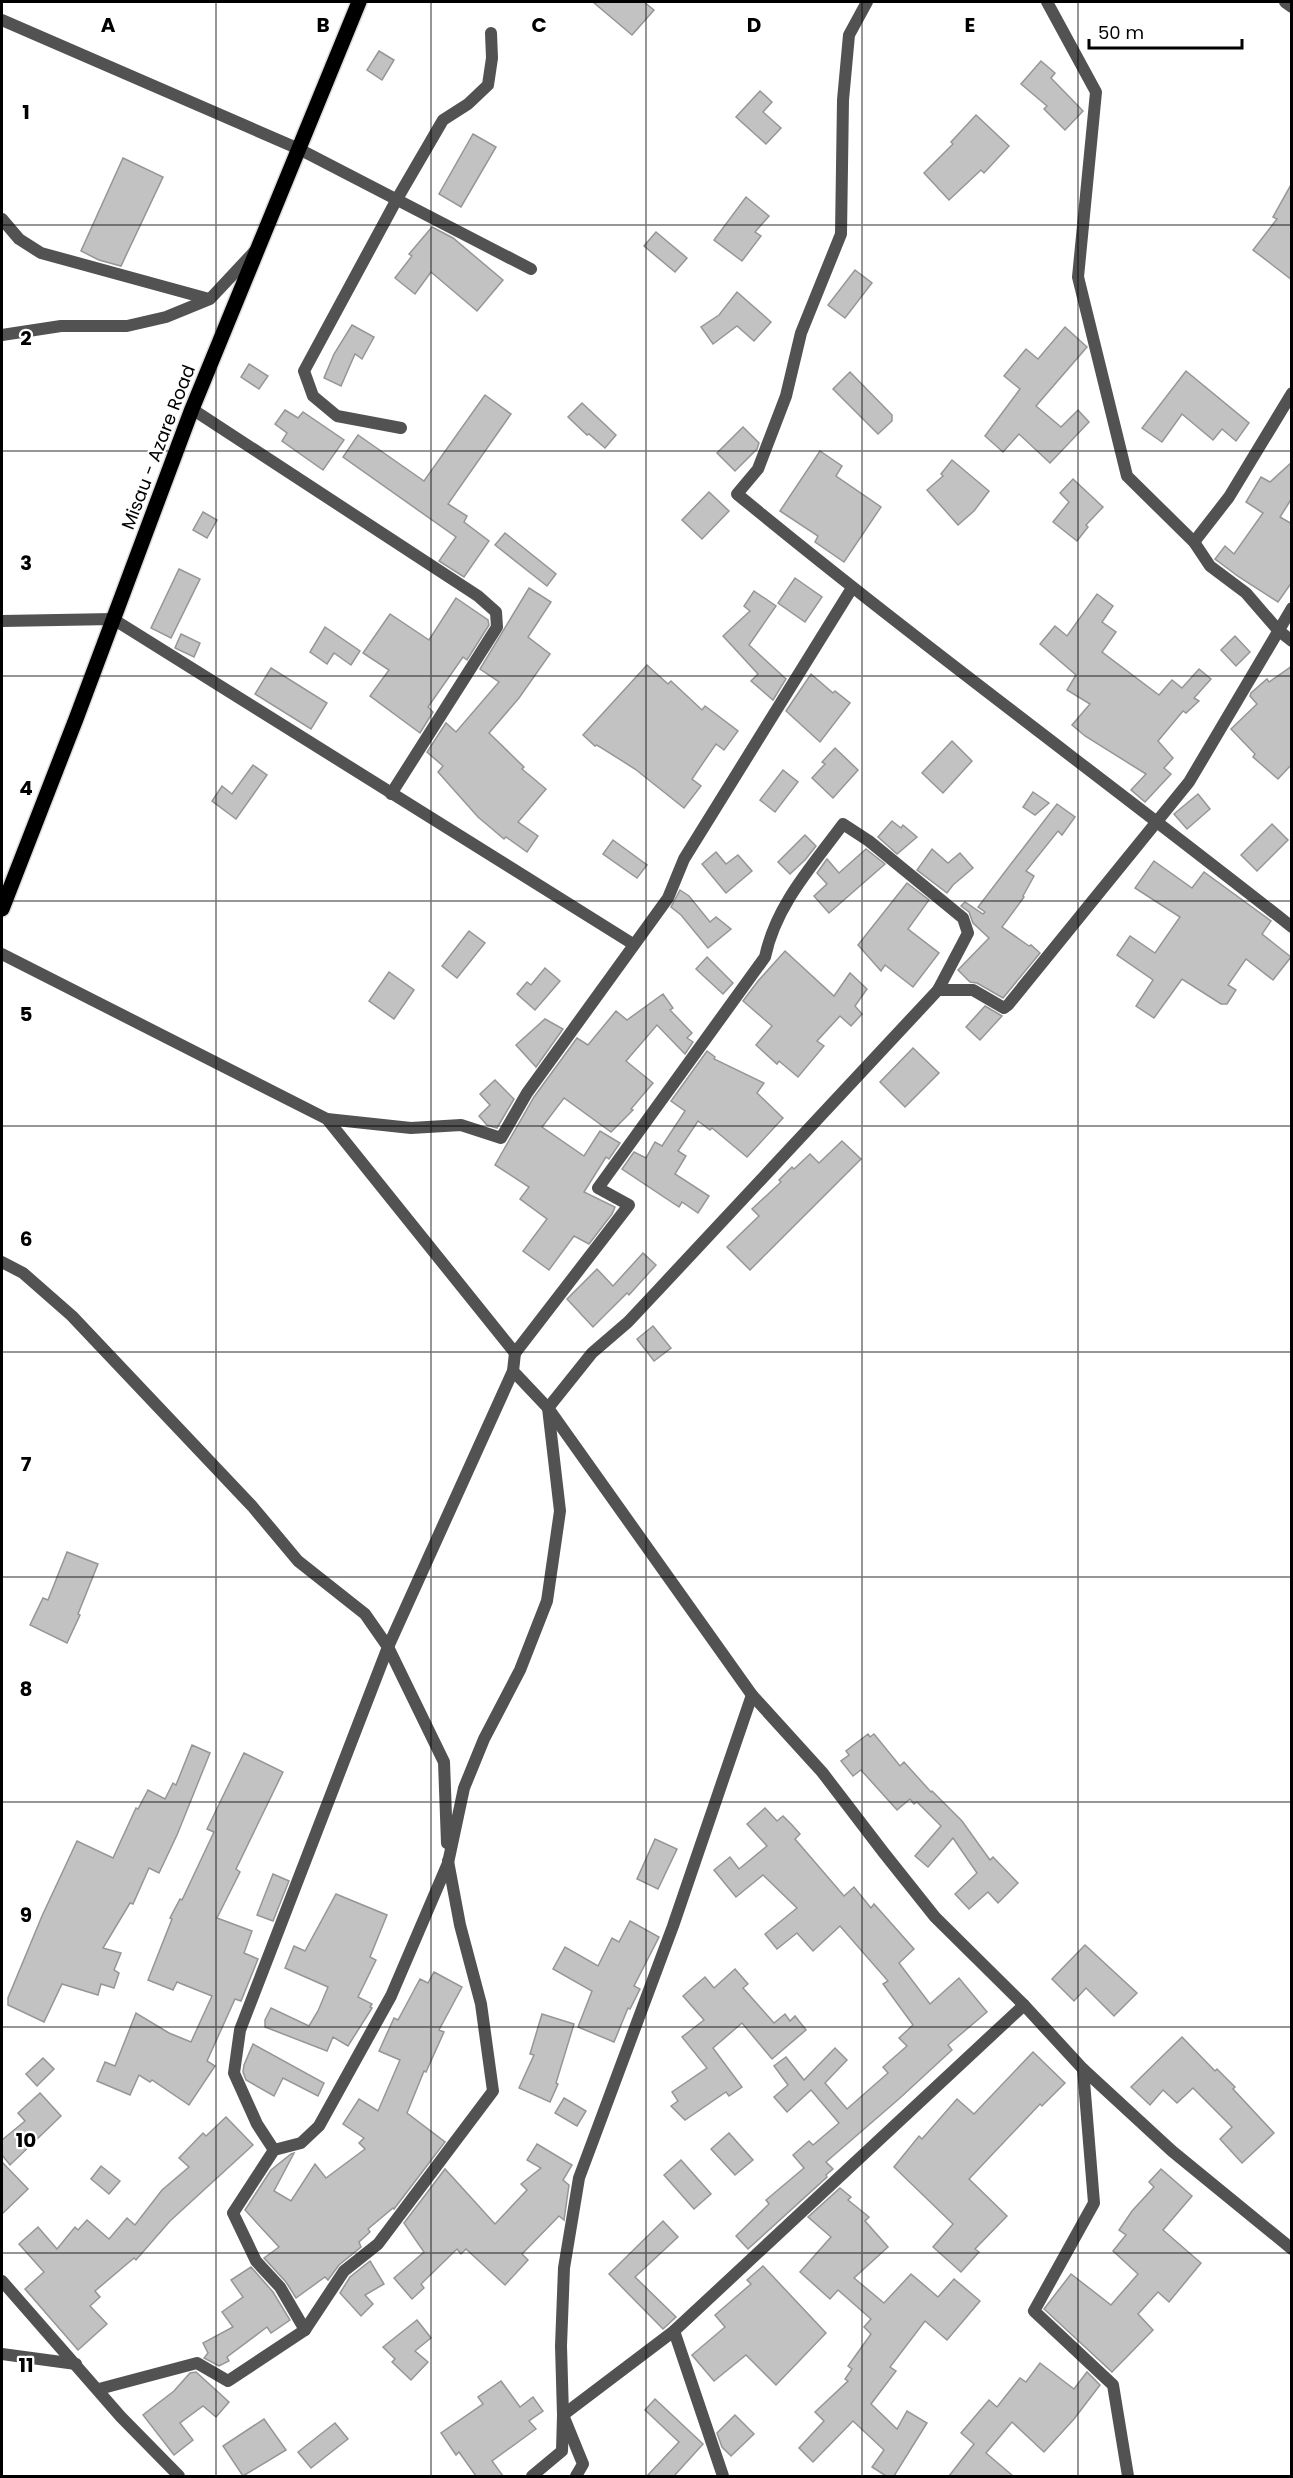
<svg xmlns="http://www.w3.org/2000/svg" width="1293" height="2478" viewBox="0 0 1293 2478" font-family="Poppins,sans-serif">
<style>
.building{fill:#c2c2c2;stroke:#969696;stroke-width:1.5}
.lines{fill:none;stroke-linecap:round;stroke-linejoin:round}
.primary-casing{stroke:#dbdbdb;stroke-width:18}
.minor{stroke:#525252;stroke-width:12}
.primary{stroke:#000;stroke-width:15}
.grid{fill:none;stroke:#000;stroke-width:1.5;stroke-opacity:0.55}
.labels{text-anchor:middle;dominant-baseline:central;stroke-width:4.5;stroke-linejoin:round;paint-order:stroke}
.street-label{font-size:18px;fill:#000;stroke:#fff}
.grid-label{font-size:20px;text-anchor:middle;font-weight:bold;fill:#000;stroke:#fff;stroke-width:4.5;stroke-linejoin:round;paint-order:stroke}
</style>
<rect width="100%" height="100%" fill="#fff"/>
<g class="building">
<polygon points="593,2 644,2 654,10 632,35"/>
<polygon points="379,51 394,60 382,80 367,70"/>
<polygon points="1041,61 1055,73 1051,78 1083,111 1065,130 1044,109 1047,106 1021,84"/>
<polygon points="760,91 772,102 763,112 781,128 766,144 736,117"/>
<polygon points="976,115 1009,146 984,173 981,170 949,200 924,173 953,144 951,142"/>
<polygon points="473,134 496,147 461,207 439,194"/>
<polygon points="123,158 163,177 121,266 99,260 81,251"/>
<polygon points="1292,183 1292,280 1253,250 1277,219 1273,217"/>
<polygon points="746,197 769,216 755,232 761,236 742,261 714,240"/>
<polygon points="432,227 453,238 503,280 477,311 431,272 415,294 395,278 412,256 409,254"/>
<polygon points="656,232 687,258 675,272 644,246"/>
<polygon points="855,270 872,283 845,318 828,305"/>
<polygon points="737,292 771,322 754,341 737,326 713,344 701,327 719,315"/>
<polygon points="352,325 374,337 362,359 355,354 341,386 324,378 334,354"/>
<polygon points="1065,327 1087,347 1036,406 1061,427 1078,410 1089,422 1050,463 1019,434 1003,452 985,436 1020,389 1004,376 1026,349 1038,359"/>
<polygon points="249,364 268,376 259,389 241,377"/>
<polygon points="1186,371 1249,423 1236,441 1222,429 1213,440 1182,414 1162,442 1142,428"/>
<polygon points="850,372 892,415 892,421 878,434 833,389"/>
<polygon points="485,395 511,414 448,504 467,516 464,522 489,541 464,577 439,561 456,537 343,457 358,435 424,481"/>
<polygon points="582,403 616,435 605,448 589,434 587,435 568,417"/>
<polygon points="285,410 298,418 303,412 344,440 323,470 282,441 287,433 275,424"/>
<polygon points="743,427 759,443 757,449 735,471 717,453"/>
<polygon points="820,451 842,466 836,476 881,507 844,562 815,542 818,536 780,511"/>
<polygon points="952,460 989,491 974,511 958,525 927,490 943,476 941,474"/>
<polygon points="1292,462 1292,498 1280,517 1292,524 1292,582 1278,602 1239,577 1215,559 1225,546 1234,554 1263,513 1246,502 1261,477 1270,482"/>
<polygon points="1073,479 1103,507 1086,525 1088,527 1077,541 1053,522 1069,502 1060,493"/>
<polygon points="709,492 729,511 702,539 682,520"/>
<polygon points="203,512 217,520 207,538 193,530"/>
<polygon points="505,533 556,574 547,586 495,545"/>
<polygon points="179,569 200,579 171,638 151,628"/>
<polygon points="795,578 822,597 805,622 778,603"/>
<polygon points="529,588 551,602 528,637 550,654 519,698 489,733 524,767 522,769 546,789 518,822 538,836 527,852 506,837 504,839 478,817 438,772 443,766 427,752 446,723 456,732 499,682 480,669"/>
<polygon points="754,591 776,606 749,645 786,679 773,700 751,681 758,674 723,636 750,611 744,606"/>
<polygon points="1097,594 1113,606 1102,622 1116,632 1102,652 1159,695 1172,680 1182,688 1199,669 1211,679 1194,698 1199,701 1186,713 1183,711 1158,741 1173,758 1164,768 1171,774 1145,802 1131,790 1146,774 1085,736 1072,725 1090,704 1067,690 1076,675 1040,644 1055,626 1067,636"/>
<polygon points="456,598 488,620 489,625 467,660 463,657 428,707 433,712 420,733 370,696 389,670 363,653 390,614 429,640"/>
<polygon points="325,627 360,651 351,665 334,653 327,664 310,652"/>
<polygon points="181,634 200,643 194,657 175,648"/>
<polygon points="1235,636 1250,652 1236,666 1221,650"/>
<polygon points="647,665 668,684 671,681 702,710 705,706 738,731 724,750 716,744 692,779 701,786 684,808 635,769 597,745 595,746 583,735"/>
<polygon points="1292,666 1292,764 1278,779 1253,757 1255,754 1231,729 1257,704 1250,696 1251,693 1267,679 1269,682"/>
<polygon points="271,668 327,703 311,729 255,694"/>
<polygon points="811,674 833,693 835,691 850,703 820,742 786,711"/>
<polygon points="952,741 972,761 943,793 922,773"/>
<polygon points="835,748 858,770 833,798 812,778 825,764 822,762"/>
<polygon points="253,765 267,775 236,819 212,801 222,786 232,794"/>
<polygon points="783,770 798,782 775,812 760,800"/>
<polygon points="1033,792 1049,803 1035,815 1023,807"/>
<polygon points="1198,794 1210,809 1187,829 1174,814"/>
<polygon points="1057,804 1075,817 1062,835 1058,831 1026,871 1034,876 1023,896 1024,897 1002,927 1029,946 1031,945 1040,953 1003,998 977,983 970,982 958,970 989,938 973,923 969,912 961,906 965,902 983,914 985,912 978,907"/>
<polygon points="892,821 901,828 903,825 917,837 897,854 878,837"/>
<polygon points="1272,824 1288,840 1257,871 1241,855"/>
<polygon points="805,835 816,846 805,860 790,874 778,862"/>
<polygon points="613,840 647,865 637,878 603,854"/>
<polygon points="866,849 885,864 829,913 814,896 827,884 817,873 827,859 839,873"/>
<polygon points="932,849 948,863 960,853 973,868 953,885 947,893 917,870"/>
<polygon points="716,852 726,864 738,855 752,871 726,893 702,864"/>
<polygon points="1154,861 1192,888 1204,872 1271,921 1262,934 1291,957 1273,980 1246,959 1228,985 1236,990 1227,1004 1221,1004 1182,979 1154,1018 1136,1006 1153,980 1117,955 1130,936 1155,953 1180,917 1135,888"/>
<polygon points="907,883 929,900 908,929 939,953 913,987 885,965 881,971 858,945"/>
<polygon points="680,890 689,896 710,922 716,917 731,929 708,948 681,915 671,907"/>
<polygon points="469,931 485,943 457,978 442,966"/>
<polygon points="785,951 834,996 850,973 867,989 855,1006 862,1014 851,1026 840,1016 817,1041 824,1046 798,1077 779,1061 777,1064 756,1045 772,1026 743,1001 758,981"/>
<polygon points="707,957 733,983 723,994 696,969"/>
<polygon points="545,968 560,981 535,1010 517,994 527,982 531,985"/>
<polygon points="389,972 414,990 394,1019 369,1001"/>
<polygon points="663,994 673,1008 670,1010 692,1033 687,1038 693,1042 685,1054 657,1025 626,1061 653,1083 631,1109 633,1110 611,1132 564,1098 542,1127 584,1156 600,1131 620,1143 609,1159 606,1157 584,1192 615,1207 612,1214 589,1244 574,1236 549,1270 523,1251 547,1219 520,1199 529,1187 495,1165 534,1097 577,1038 588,1045 616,1011 627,1020"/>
<polygon points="985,1006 1002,1016 980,1040 966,1027"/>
<polygon points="545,1019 563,1029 536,1067 516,1045"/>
<polygon points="913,1048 939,1073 905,1107 880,1082"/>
<polygon points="707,1051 715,1057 714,1059 764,1083 757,1093 783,1118 747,1157 712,1128 710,1130 698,1121 678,1151 686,1156 675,1174 709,1196 698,1213 682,1202 679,1207 622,1169 634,1152 646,1158 655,1142 662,1146 685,1111 671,1101"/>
<polygon points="495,1080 514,1099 497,1128 487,1125 479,1116 490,1105 480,1094"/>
<polygon points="842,1141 861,1159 750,1270 727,1247 759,1216 752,1209 781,1182 779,1180 792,1167 794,1169 810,1154 819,1163"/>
<polygon points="643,1253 656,1265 629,1295 627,1293 593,1327 567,1299 597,1269 613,1286"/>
<polygon points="653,1326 671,1348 654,1361 637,1339"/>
<polygon points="67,1552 98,1564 78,1614 80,1615 67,1643 30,1625 43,1598 48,1600"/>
<polygon points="868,1734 870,1737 874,1734 900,1766 904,1762 931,1792 932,1791 962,1821 990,1860 993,1857 1018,1883 998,1903 988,1892 969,1909 955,1894 977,1873 953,1838 928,1867 915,1856 941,1826 917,1802 914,1804 910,1799 897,1810 861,1770 853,1776 841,1761 849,1755 846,1751"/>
<polygon points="192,1745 210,1753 177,1835 159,1873 149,1868 133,1904 130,1903 103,1948 121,1953 114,1970 119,1973 114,1988 101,1984 98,1995 62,1984 44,2022 8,2005 8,1998 42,1916 77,1841 113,1858 136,1808 138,1809 148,1790 165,1799 173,1783 176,1785"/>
<polygon points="244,1753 283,1772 236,1869 240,1872 217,1918 252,1931 244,1953 258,1959 241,2001 235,1999 207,2061 215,2066 189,2105 152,2080 150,2082 139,2075 130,2095 97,2081 105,2062 115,2066 136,2013 169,2033 191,2042 212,1996 177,1982 173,1990 148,1980 172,1919 170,1918 180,1899 182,1900 214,1832 207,1829"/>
<polygon points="765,1808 777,1821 783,1816 792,1825 800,1834 795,1839 844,1896 854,1887 871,1908 874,1904 914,1949 899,1963 930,2004 959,1978 987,2012 948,2045 952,2050 900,2098 826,2162 833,2169 826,2175 827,2177 748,2249 736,2236 769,2204 766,2200 804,2168 793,2155 809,2141 813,2145 839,2123 811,2090 787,2112 774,2097 788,2085 774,2066 786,2057 804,2080 835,2048 847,2060 825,2083 847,2109 888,2073 883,2067 907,2046 899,2038 913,2025 883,1984 888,1981 840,1926 813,1951 797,1933 777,1949 765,1934 797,1908 763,1875 736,1897 714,1870 730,1857 739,1869 767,1846 747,1824"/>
<polygon points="655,1839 677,1849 658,1889 637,1879"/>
<polygon points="273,1874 289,1881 273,1921 257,1915"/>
<polygon points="336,1894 387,1915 370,1957 376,1960 358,1997 372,2004 370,2007 372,2008 348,2046 333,2037 327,2051 265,2027 265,2020 271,2008 309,2026 318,2011 328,1987 285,1968 294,1946 305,1951"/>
<polygon points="630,1921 659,1937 634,1986 640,1989 630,2009 628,2008 614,2042 578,2027 592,1991 553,1969 565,1947 598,1966 612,1938 619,1942"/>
<polygon points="1085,1945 1137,1993 1114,2016 1086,1988 1074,2001 1052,1979"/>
<polygon points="735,1969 748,1984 743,1988 774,2023 785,2014 790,2021 795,2016 806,2030 772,2059 742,2023 713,2048 742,2087 729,2096 726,2092 685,2120 671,2106 678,2101 672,2092 707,2068 682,2037 704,2020 683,1996 705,1977 714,1988"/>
<polygon points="434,1972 462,1987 439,2030 444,2032 426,2072 424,2071 407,2113 445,2142 394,2209 393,2208 368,2229 370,2232 359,2242 361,2247 339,2265 328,2280 325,2277 296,2298 286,2282 264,2258 279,2247 245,2210 271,2170 291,2154 294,2153 274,2191 291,2201 315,2164 326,2178 365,2149 359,2143 364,2138 343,2124 359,2099 378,2111 400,2060 379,2051 394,2018 398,2020 420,1979 428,1983"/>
<polygon points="542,2014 574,2024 556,2083 558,2084 550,2102 519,2088 534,2055 530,2054"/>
<polygon points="1182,2037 1215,2071 1217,2069 1235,2087 1233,2089 1274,2133 1242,2163 1220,2139 1232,2127 1193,2088 1177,2103 1163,2090 1150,2105 1131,2087"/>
<polygon points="253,2044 324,2083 318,2096 283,2078 274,2096 246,2080 243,2072 244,2065"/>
<polygon points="1033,2052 1065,2083 1042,2106 1040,2104 969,2179 1007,2216 975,2249 979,2252 961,2272 933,2247 953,2224 894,2167 919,2136 922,2139 957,2099 974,2114"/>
<polygon points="43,2058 54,2069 37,2086 26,2074"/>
<polygon points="40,2093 61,2116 10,2165 2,2155 2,2140 25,2121 18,2113"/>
<polygon points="564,2098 586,2111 577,2126 555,2113"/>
<polygon points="226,2117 253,2145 170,2221 136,2260 134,2258 95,2291 100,2297 90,2306 107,2324 78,2350 25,2289 44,2272 19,2244 38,2227 57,2249 75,2227 78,2230 87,2220 109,2239 127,2218 135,2225 162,2190 189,2167 179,2158 203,2133 206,2136"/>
<polygon points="729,2133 753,2160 735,2175 711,2149"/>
<polygon points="537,2144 572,2165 563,2180 569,2185 564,2220 559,2216 522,2254 528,2260 505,2285 466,2249 461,2254 457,2249 421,2284 424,2288 412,2299 394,2278 424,2252 404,2223 445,2169 495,2224 527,2190 521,2184 541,2168 527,2160"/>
<polygon points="681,2160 711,2194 694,2209 664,2175"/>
<polygon points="2,2162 28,2189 2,2214"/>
<polygon points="101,2166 120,2181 109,2194 91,2179"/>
<polygon points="1161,2169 1192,2196 1163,2230 1201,2263 1169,2302 1158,2292 1138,2314 1153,2330 1112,2372 1044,2309 1071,2274 1111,2305 1138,2274 1113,2251 1126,2235 1119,2230 1132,2211 1154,2187 1149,2182"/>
<polygon points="840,2188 851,2197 848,2200 869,2217 865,2221 888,2247 854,2278 884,2303 911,2274 938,2297 954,2279 980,2301 947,2340 925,2321 890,2367 896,2371 871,2404 897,2429 907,2411 927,2423 894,2476 886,2476 872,2467 884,2450 853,2421 813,2462 799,2448 824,2421 815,2412 848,2381 845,2379 852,2369 848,2366 871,2334 864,2327 871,2319 838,2290 830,2299 800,2272 831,2237 808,2217"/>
<polygon points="663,2221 678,2237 635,2277 676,2317 663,2329 609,2274"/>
<polygon points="370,2261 384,2284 365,2295 373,2304 361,2316 340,2293 350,2277"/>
<polygon points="763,2266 826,2333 776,2385 746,2355 714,2381 692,2355 725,2327 715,2315 751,2284 747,2280"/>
<polygon points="251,2267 273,2292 290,2320 271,2333 267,2327 227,2357 229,2361 219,2366 204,2358 208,2353 203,2343 233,2327 222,2312 243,2297 231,2280"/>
<polygon points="417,2320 431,2338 415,2351 428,2362 411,2380 392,2362 395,2359 383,2347"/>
<polygon points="1040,2363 1074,2389 1087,2372 1100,2385 1074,2419 1044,2452 1012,2422 986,2453 1013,2476 949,2476 974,2444 961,2433 989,2400 997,2407 1020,2378 1026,2382"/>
<polygon points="196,2372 229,2402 216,2417 203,2406 180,2423 193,2440 174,2455 143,2415 174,2391 190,2373"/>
<polygon points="501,2381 520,2407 533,2397 543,2411 529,2421 536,2429 492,2461 503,2476 476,2476 459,2452 456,2455 441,2433 483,2404 478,2397"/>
<polygon points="655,2399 703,2444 674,2476 647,2476 679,2442 645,2410"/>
<polygon points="735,2415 754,2434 731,2456 722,2447 717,2433"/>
<polygon points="264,2419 286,2450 243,2476 223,2446"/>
<polygon points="335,2423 348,2439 311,2468 298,2452"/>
</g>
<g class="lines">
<g class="primary-casing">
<polyline id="primary" points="2,909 76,719 192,409 359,2"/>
</g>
<g class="minor">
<path d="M 867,2 L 849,35 L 843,100 L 841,234 L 801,333 L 786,396 L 758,469 L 737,494 C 918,643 1107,781 1292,927"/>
<polyline points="1047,2 1096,92 1078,277 1127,476 1194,542 1210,566 1246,593 1278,630 1292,641"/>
<polyline points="1285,2 1292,7"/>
<polyline points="2,20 299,149 531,269"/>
<polyline points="2,219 19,239 41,253 209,299"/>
<polyline points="2,335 61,326 127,326 166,317 210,299 254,252"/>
<polyline points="192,409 478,596 496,612 497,627 391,794"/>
<polyline points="401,428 337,416 313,396 304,371 397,199 443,120 468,104 488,85 492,58 491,33"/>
<polyline points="1194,542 1229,497 1292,393"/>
<polyline points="2,621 113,619 633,944"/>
<path d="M 2,954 L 327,1119 L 515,1353 L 629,1205 L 598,1188 L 765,957 C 776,905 812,866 843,824 L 869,841 L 963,918 L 968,933 L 938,990 L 659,1289 L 628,1322 L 592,1353 L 548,1408 L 560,1511 L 547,1601 L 520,1670 L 484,1739 L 464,1788 L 448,1863 L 391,1996 L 319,2126 L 301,2143 L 274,2150 L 233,2213 L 256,2261 L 280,2287 L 305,2330"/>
<polyline points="938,990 973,990 1004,1008 1008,1005 1189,782 1292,608"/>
<polyline points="327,1119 411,1128 461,1125 501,1138 527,1093 668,898 684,859 852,588"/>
<polyline points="2,1262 23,1273 72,1316 252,1506 298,1561 365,1614 388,1647 444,1762 447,1843"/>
<polyline points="515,1353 513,1371 548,1408 752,1695 822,1772 884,1853 935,1917 1024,2005 1083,2069 1172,2151 1292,2249"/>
<polyline points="1083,2069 1094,2203 1034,2311 1113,2385 1128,2476"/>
<polyline points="274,2150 257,2124 234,2073 240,2030 388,1647 513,1371"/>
<polyline points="2,2281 121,2417 179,2476"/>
<polyline points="674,2331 723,2476"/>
<polyline points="2,2354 76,2364"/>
<polyline points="99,2389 197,2363 228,2381 305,2330 344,2271 378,2244 493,2091 481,2004 460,1925 448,1861"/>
<polyline points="532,2476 562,2451 563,2415 674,2331 1024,2005"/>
<polyline points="576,2476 583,2464 563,2415 561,2346 564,2268 579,2178 673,1926 752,1695"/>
</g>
<use href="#primary" class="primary"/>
</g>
<path class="grid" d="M 216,2 L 216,2476M 431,2 L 431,2476M 646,2 L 646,2476M 862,2 L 862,2476M 1078,2 L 1078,2476M 2,225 L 1292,225M 2,451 L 1292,451M 2,676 L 1292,676M 2,901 L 1292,901M 2,1126 L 1292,1126M 2,1352 L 1292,1352M 2,1577 L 1292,1577M 2,1802 L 1292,1802M 2,2027 L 1292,2027M 2,2253 L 1292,2253"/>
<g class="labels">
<g class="street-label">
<text transform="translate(158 447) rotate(-69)">Misau - Azare Road</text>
</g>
</g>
<g class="grid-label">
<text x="108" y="32">A</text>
<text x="323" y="32">B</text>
<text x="539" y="32">C</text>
<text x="754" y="32">D</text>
<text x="970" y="32">E</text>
<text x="26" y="119">1</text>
<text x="26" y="345">2</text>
<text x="26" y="570">3</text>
<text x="26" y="795">4</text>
<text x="26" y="1021">5</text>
<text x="26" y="1246">6</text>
<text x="26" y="1471">7</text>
<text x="26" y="1696">8</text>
<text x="26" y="1922">9</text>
<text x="26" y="2147">10</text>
<text x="26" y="2372">11</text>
</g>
<rect width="1293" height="2478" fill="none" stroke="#000000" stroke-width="6"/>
<path d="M1089 39v9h153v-9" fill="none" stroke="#000000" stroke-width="3"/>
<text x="1098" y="39" font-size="18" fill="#000000" stroke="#ffffff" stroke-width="4.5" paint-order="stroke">50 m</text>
</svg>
